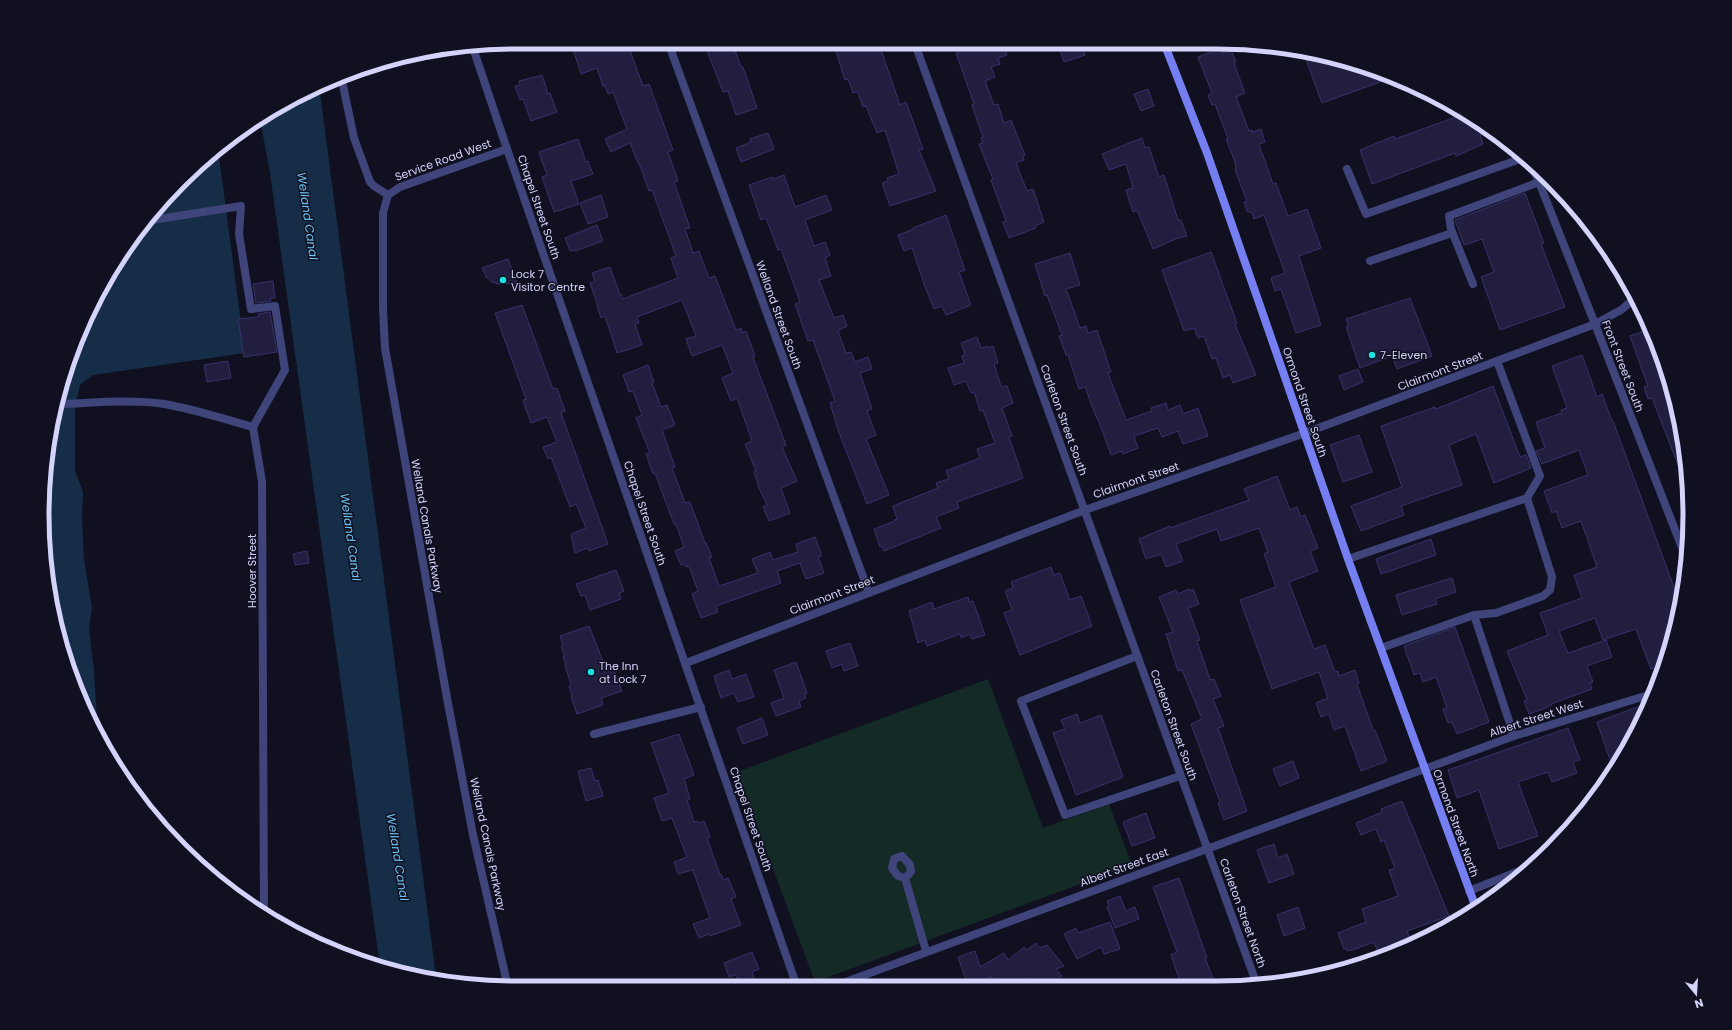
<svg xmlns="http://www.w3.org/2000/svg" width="1732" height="1030" viewBox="0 0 1732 1030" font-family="Poppins,sans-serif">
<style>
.green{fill:#132a27}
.water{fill:#152d46}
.building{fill:#211e40;stroke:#37326a}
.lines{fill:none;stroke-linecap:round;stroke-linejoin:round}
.service{stroke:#3f447b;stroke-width:8}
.minor{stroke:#3f447b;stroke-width:8}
.tertiary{stroke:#3f447b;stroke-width:8}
.secondary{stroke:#757ff1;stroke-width:8}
.poi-dot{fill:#17e3e1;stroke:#111021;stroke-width:1.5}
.labels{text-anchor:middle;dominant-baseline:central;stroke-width:3;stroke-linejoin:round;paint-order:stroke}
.street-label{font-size:11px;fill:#d4d4fb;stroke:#111021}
.poi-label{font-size:11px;fill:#d4d4fb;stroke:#111021;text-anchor:start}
.water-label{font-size:12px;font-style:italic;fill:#6dc2f0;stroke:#111021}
.rim{fill:none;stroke:#d4d4fb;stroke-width:5}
</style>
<rect width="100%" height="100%" fill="#111021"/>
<polygon class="green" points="988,679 1043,828 1109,804 1132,865 815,982 737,772"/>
<g class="water">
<polygon points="319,85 425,892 436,977 380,966 270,173 260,119 306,91"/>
<polygon points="218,149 245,353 93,375 80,385 75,408 75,471 83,492 82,519 84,559 92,607 89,629 94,671 98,736 67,667 51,607 42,515 46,453 67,363 91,306 140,227"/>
</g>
<g class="building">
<polygon points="879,44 900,105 906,102 923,149 919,150 936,191 890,206 882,183 888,181 887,178 899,174 885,130 877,133 866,106 863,107 858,92 853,93 848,79 845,80 834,45"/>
<polygon points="980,44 1004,44 1007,55 998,58 1000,64 991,67 995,77 985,81 994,105 998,104 1004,123 1011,120 1025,155 1023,156 1024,160 1016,163 1027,191 1033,189 1044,222 1035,226 1036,228 1009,238 1003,222 1006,221 991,180 993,179 979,144 983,143 981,138 983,137 972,105 974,104 956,53"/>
<polygon points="1058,44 1081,44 1085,55 1064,62"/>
<polygon points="628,45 643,86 649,84 673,150 668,152 678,181 674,182 690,228 685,229 693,253 699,251 709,278 715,276 736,330 741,328 743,333 746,331 755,356 753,357 786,445 782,447 797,481 781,488 790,513 769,521 763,507 767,505 757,484 758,483 754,472 756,471 745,444 752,441 737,398 731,401 722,378 733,373 722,345 692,356 686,339 696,336 682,300 637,317 639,323 635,324 642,345 617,353 605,316 601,318 597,306 598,306 590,283 595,281 592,273 610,267 620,295 621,294 623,299 678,278 671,258 676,256 655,198 652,190 649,191 639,163 638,163 630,143 611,152 605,139 627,129 613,92 608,94 605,86 603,86 597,68 581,74 573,49 584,46"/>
<polygon points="705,45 733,45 741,67 743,67 757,108 736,115 728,91 723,92"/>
<polygon points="1222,48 1223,53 1231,50 1236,62 1234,63 1245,93 1236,97 1249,131 1252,130 1253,132 1261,129 1265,142 1259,144 1273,184 1276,183 1288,216 1307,209 1321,248 1299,256 1321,325 1296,333 1281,289 1275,291 1271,278 1285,273 1264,215 1254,219 1252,213 1247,211 1244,202 1247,201 1235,170 1236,169 1235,162 1226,139 1228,139 1215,104 1212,105 1208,95 1212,93 1198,57"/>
<polygon points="1304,54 1369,67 1391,78 1322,103"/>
<polygon points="542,75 548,94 550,93 557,112 531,121 523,99 520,100 515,86 520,85 519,81"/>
<polygon points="1148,89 1154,106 1141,111 1134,94"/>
<polygon points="1464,114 1476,120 1482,134 1480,135 1483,144 1456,156 1455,153 1372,184 1360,150 1394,136 1395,139"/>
<polygon points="768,133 774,149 741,162 736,148 751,142 750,139"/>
<polygon points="1142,138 1145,148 1149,147 1159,177 1164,175 1178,220 1181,220 1187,236 1178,238 1153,249 1137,210 1133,212 1126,190 1133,188 1126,164 1109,170 1102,154"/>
<polygon points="578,139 586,162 588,161 593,174 571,181 579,204 554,212 542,177 547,175 539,152"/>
<polygon points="784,175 795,207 826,195 832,210 805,220 814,246 825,242 830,255 825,258 831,276 819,280 834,318 843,315 847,326 838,331 846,353 851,352 855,362 868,357 872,369 860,373 872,409 867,411 876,435 866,439 889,495 867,504 838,430 830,403 835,401 826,376 813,340 808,341 795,304 800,302 781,249 778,250 766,218 761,220 749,185 772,177 773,179"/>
<polygon points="1525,193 1544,243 1541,244 1565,307 1500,330 1481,277 1494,272 1482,239 1464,245 1455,220"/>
<polygon points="601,195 608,217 588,224 580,203"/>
<polygon points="946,215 965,270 959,272 971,305 946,315 942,306 934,309 924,284 912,248 904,251 898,235 914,229 913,228"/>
<polygon points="597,225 603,241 575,251 575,250 570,251 565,238"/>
<polygon points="1211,252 1237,323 1235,324 1256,375 1233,383 1230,375 1223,378 1216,358 1212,359 1204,336 1198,338 1194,328 1184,331 1162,270"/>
<polygon points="1070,253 1080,285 1066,289 1080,328 1086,326 1088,333 1097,330 1111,372 1108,373 1126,420 1152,411 1151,408 1166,403 1168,410 1180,405 1183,414 1198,408 1208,436 1183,444 1178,431 1162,437 1158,428 1134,436 1138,448 1123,454 1122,451 1111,455 1098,419 1097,419 1085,387 1079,389 1068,355 1066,355 1059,336 1062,335 1047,295 1045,296 1035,264"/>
<polygon points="508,259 517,283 498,284 492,282 487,278 482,268"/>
<polygon points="273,281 275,298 270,298 271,301 256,303 253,284"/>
<polygon points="1410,298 1432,356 1397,369 1392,356 1360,368 1346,327 1349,326 1346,319"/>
<polygon points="522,305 553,389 557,388 565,411 561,413 608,544 589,551 587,548 575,553 571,534 586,528 576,504 570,507 551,457 548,459 543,447 557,442 547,417 531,423 523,400 526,399 495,313"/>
<polygon points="270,312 277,352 244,357 238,319 258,317 258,314"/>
<polygon points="1651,329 1681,423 1686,474 1682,475 1652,398 1648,399 1644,387 1648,386 1630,336"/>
<polygon points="977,337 981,348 987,346 988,348 993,346 998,363 994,364 1001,386 1007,386 1013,403 1002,408 1012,436 1009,437 1023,478 957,502 959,508 936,517 941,528 884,551 882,546 880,547 874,529 895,521 894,520 897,519 893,506 938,488 936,483 949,479 946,471 980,458 977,449 995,443 983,410 980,411 974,392 971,393 966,381 954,385 948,368 964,363 962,356 965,355 961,343"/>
<polygon points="1582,355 1597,397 1602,394 1612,421 1613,421 1675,590 1676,590 1681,603 1681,608 1658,681 1654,668 1651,669 1636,629 1603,640 1595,618 1559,631 1568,653 1606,640 1612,657 1587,666 1593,682 1590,683 1592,689 1551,704 1551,706 1529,714 1524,701 1527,700 1507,651 1548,635 1540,613 1582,598 1574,575 1597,567 1581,521 1562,528 1556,511 1552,513 1544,491 1588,475 1579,450 1542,464 1536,451 1545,448 1536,422 1562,413 1561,410 1567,408 1552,366"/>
<polygon points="228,361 231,378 207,382 204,365"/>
<polygon points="648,365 654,382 652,383 661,407 667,405 675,425 662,430 675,467 672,468 685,503 690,502 705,543 706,543 712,557 709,558 719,586 758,573 752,559 770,552 773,560 798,552 796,544 815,537 821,553 821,556 818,557 824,573 806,579 800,563 777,571 781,583 716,606 718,612 701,618 692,594 698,591 689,566 686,567 684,564 681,565 675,551 684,547 676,524 674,524 655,473 653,474 646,454 650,453 636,418 642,415 633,391 629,392 623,375"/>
<polygon points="1358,369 1363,382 1344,390 1339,376"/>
<polygon points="1493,386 1520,457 1526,455 1531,468 1494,483 1476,434 1449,445 1462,485 1401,506 1404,515 1361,531 1351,506 1402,487 1381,426 1435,407 1436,409"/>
<polygon points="1359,435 1372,472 1343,482 1330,445"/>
<polygon points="1277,476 1290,510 1297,507 1301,517 1305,515 1318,548 1310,551 1318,571 1289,582 1314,649 1325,645 1335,672 1338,671 1339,676 1355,670 1359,683 1357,684 1373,730 1375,730 1387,761 1361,771 1345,726 1334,730 1329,714 1321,717 1316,703 1328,698 1319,672 1272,689 1240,600 1276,587 1264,554 1268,552 1259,528 1221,541 1217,529 1176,544 1183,561 1166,567 1161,554 1146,559 1139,539 1170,526 1170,528 1249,500 1244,489"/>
<polygon points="1431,539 1436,555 1381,574 1376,559"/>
<polygon points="307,551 309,563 295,565 293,554"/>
<polygon points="1051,567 1054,575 1060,573 1070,600 1081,596 1092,626 1020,655 1004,613 1012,610 1005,591 1013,588 1011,582"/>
<polygon points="616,570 624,591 619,593 621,599 590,610 585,595 581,596 576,584"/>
<polygon points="1452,578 1456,592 1435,599 1437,604 1402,615 1396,595"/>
<polygon points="1189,589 1190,591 1193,589 1199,604 1188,608 1200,640 1197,641 1210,680 1214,679 1221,696 1213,699 1224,726 1218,728 1247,811 1224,820 1218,803 1220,802 1191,724 1202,719 1182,670 1178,671 1166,634 1173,632 1159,597 1176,590 1177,594"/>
<polygon points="968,597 969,602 973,601 985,635 972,639 970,634 961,638 960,634 927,646 925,640 918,643 909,611 932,602 934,609"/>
<polygon points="589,626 606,669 613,667 622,691 601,698 603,705 577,714 571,696 572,695 569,686 571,685 565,665 566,665 563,656 565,656 561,646 563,645 560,636"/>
<polygon points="1455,627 1489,722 1457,734 1452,722 1448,723 1443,709 1447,708 1436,677 1423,682 1420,673 1414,675 1404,646"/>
<polygon points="850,643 858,666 844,671 842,664 832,668 826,651"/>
<polygon points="796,662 807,693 804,694 806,698 799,701 801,707 776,716 771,703 784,698 774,670"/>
<polygon points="729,670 732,679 746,674 754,697 738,702 734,693 721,698 714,676"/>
<polygon points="1651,702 1625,750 1614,771 1597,722"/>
<polygon points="1077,714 1080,723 1101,715 1123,777 1076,795 1053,733 1065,729 1061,720"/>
<polygon points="762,718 768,735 743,744 737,728"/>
<polygon points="1568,728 1580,760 1573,762 1577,773 1552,782 1548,772 1518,782 1538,836 1499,849 1479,790 1457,798 1448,770"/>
<polygon points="679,734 694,775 684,779 690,799 687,800 694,822 697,821 698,823 704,821 710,837 707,838 720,875 721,874 723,880 728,878 736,897 731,899 741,925 710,936 709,934 699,938 693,924 710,918 693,870 678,874 674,862 687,857 672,818 662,821 654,798 669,793 651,743"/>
<polygon points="1293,761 1299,778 1280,786 1273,769"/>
<polygon points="591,768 595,781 598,780 603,796 586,801 578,771"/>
<polygon points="1402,801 1449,916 1407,931 1412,943 1380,958 1374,942 1350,951 1350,950 1347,951 1346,948 1344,949 1338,933 1366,922 1362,909 1398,896 1389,870 1395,868 1384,840 1381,842 1376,829 1361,835 1356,823 1382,812 1381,809"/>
<polygon points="1146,813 1155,838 1132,846 1123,822"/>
<polygon points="1274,844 1278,858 1287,854 1294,874 1269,883 1257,850"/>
<polygon points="1179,878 1207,958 1205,958 1214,981 1210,983 1211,987 1182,987 1171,955 1177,952 1153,887"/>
<polygon points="1120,896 1126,911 1135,907 1139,919 1115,928 1107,907 1109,906 1107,901"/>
<polygon points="1298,907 1305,928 1284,936 1277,915"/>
<polygon points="1110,922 1120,949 1104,954 1101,947 1077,959 1064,934 1076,928 1078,933"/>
<polygon points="1036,943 1040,948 1047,945 1064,966 1056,969 1062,976 1048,987 1038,987 1032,979 1029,982 1026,978 1011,987 1008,981 997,987 991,977 968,986 958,957 975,951 980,967 1004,953 1008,960 1024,947 1027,950"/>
<polygon points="752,952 759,969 752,972 757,987 741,987 736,975 729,977 724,963"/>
</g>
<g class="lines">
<g class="service">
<polyline points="1347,169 1366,214 1523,158"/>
<polyline points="146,221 241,206 239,234 251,309 275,306 285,370 253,427"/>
<polyline points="1370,261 1452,233"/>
<polyline points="1473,284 1451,229 1449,216 1539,182 1531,163"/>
<polyline points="1348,559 1527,498 1540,476 1497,361"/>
<polyline points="1474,615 1514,736"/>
<polyline points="1381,648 1474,615 1496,613 1543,596 1550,590 1552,577 1527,498"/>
<polyline points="1137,656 1021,701 1065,815 1180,776"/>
<polyline points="905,878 911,872 910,865 902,856 894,859 892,868 898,876 905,878 926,951"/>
<polyline points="1469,891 1534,865"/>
</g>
<g class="minor">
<polyline points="915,44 1257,985"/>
<polyline points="669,45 869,593"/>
<polyline points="341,76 354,138 370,182 374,186 388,195"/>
<polyline points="507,149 797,987"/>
<polyline points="1539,182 1595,324"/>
<path d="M 58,404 C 93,403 130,399 164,404 C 194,409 224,419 253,427 L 262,482 L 264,914"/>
<polyline points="686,663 1085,510 1305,433"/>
<polyline points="594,734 701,707"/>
<polyline points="832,987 1514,736 1655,693"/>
</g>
<g class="tertiary">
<polyline points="478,46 473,48 507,149 400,187 388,195 383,213 383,309 385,348 447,698 473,835 508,987"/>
<polyline points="1595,324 1686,558"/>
<polyline points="1305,433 1595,324 1621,310 1635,298"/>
</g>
<polyline class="secondary" points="1164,43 1207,153 1348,559 1476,908"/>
</g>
<g class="poi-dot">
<circle cx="503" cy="280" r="4"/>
<circle cx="1372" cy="355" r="4"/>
<circle cx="591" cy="672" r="4"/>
</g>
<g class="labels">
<g class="street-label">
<text transform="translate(443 160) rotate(-20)">Service Road West</text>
<text transform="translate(539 207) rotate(71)">Chapel Street South</text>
<text transform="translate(779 315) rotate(70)">Welland Street South</text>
<text transform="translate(1623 366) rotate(69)">Front Street South</text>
<text transform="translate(1440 371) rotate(-21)">Clairmont Street</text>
<text transform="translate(1305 402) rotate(71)">Ormond Street South</text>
<text transform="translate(1064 420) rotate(70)">Carleton Street South</text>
<text transform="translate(1136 480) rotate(-19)">Clairmont Street</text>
<text transform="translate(645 513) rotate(71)">Chapel Street South</text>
<text transform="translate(427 526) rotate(80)">Welland Canals Parkway</text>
<text transform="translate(252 571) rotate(-90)">Hoover Street</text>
<text transform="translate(832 595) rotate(-21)">Clairmont Street</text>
<text transform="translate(1536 718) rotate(-18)">Albert Street West</text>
<text transform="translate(1174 725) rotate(70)">Carleton Street South</text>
<text transform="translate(751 819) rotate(71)">Chapel Street South</text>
<text transform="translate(1456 823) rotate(70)">Ormond Street North</text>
<text transform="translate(488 844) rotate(78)">Welland Canals Parkway</text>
<text transform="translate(1124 867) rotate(-20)">Albert Street East</text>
<text transform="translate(1243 913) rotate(70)">Carleton Street North</text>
</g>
<g class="poi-label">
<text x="511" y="274">Lock 7<tspan x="511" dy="13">Visitor Centre</tspan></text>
<text x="1380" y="355">7-Eleven</text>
<text x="599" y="666">The Inn<tspan x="599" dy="13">at Lock 7</tspan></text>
</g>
<g class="water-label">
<text transform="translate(308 216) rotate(82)">Welland Canal</text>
<text transform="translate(351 537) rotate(82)">Welland Canal</text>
<text transform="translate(398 857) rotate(81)">Welland Canal</text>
</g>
</g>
<path d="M0 0H1732V1030H0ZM515 49H1217A466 466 0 0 1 1683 515V515A466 466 0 0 1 1217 981H515A466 466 0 0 1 49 515V515A466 466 0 0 1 515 49Z" fill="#111021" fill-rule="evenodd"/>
<path class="rim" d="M515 49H1217A466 466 0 0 1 1683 515V515A466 466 0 0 1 1217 981H515A466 466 0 0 1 49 515V515A466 466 0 0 1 515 49Z"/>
<g transform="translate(1696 994) rotate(162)" stroke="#111021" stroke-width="3" paint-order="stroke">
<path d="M0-3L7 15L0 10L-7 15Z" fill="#d4d4fb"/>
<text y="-6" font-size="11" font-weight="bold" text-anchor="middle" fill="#d4d4fb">N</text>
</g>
</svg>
